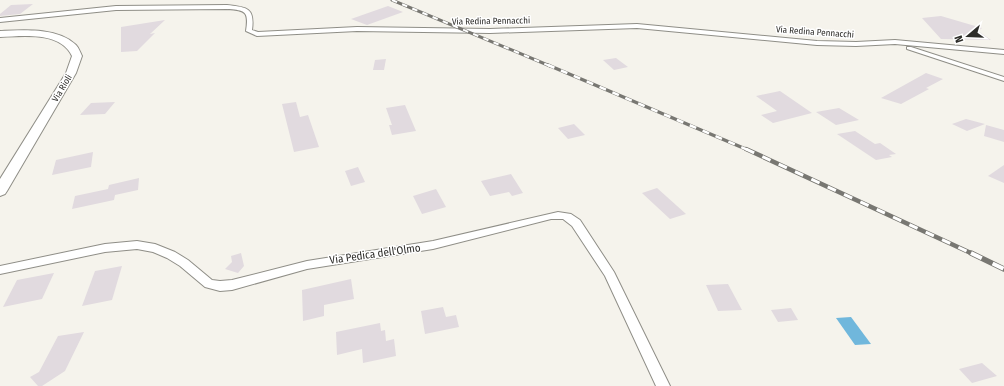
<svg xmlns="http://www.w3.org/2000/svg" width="1004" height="386" viewBox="0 0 1004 386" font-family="'Fira Sans Condensed',sans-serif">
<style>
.water{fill:#70b7dc}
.building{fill:#e1dadf}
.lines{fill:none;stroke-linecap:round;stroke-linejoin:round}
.street-casing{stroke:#8f8e87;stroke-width:2}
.secondary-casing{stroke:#8f8e87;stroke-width:2}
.street{fill:#fff;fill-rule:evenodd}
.secondary{fill:#fff;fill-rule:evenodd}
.rail-far3-casing{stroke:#787772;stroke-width:3}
.rail-far2-casing{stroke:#787772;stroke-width:3.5}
.rail-far1-casing{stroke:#787772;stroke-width:4.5}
.rail-casing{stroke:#787772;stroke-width:5.5}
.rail-far3{stroke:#fff;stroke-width:2;stroke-dasharray:5.5;stroke-linecap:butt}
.rail-far2{stroke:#fff;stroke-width:2.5;stroke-dasharray:7;stroke-linecap:butt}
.rail-far1{stroke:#fff;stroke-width:3;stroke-dasharray:9;stroke-linecap:butt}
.rail{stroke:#fff;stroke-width:4;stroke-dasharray:12;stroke-linecap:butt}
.labels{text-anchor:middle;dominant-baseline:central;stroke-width:3;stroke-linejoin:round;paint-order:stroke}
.far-street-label{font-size:9px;fill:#2d2c29;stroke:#fff}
.street-label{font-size:11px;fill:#2d2c29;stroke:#fff}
</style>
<rect width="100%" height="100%" fill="#f5f3ec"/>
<polygon class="water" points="851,317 871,344 855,345 836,318"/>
<g class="building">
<polygon points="33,4 20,14 0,16 0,14 11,5"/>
<polygon points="388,6 403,12 367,25 351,19"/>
<polygon points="941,16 982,28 978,31 991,40 941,39 922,18"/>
<polygon points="165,20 150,34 155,33 137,51 121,52 121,27"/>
<polygon points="616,58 628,67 614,70 603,60"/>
<polygon points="386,59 384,70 373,70 375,60"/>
<polygon points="926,73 943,79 926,88 929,89 901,104 881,98"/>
<polygon points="780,91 812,113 773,123 761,115 777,111 756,96"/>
<polygon points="115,102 105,114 80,115 91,103"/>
<polygon points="296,102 300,117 308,115 319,147 294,152 282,104"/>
<polygon points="405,105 416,131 392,135 389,125 392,125 386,108"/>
<polygon points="839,108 859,120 836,125 816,112"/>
<polygon points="966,119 985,124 967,131 952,124"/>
<polygon points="574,124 585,135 568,139 558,128"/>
<polygon points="986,125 1004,130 1004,142 984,136"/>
<polygon points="855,131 875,144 880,143 896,154 889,155 892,157 876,160 837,134"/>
<polygon points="93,152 91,167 52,175 56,160"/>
<polygon points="1004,165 1004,183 988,176"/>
<polygon points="358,167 365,182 351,186 345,171"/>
<polygon points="511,174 523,193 512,196 509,192 490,196 481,181"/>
<polygon points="139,178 138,190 115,195 114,200 72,209 75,196 108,189 109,185"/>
<polygon points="657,188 686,214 670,219 642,193"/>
<polygon points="436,189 446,207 422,214 413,196"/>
<polygon points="241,253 244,266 238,273 225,269 232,262 231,256"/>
<polygon points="122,266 112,300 82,306 95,271"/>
<polygon points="54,273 42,299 3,307 17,280"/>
<polygon points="351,279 354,299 324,305 324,316 303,321 302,290"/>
<polygon points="728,284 742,310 718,311 706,285"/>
<polygon points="443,307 446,317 456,315 459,327 425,334 421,311"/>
<polygon points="791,308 798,320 778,322 771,310"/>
<polygon points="380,323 381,331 385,330 386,341 394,339 396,356 363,363 362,349 337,355 336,332"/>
<polygon points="84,332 65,371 42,386 38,386 30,377 39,372 58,336"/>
<polygon points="982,363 997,376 972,383 959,369"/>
</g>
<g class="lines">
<g class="street-casing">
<g id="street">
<path d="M 227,5 C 247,7 255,8 252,30 L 258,32 L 357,27 L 490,29 L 637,24 L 817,41 L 856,42 L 895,40 L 1004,50 L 1004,54 L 895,44 L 856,46 L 817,45 L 637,28 L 490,33 L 357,31 L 257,36 L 246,31 C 249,12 246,10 227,9 L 116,10 L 0,22 L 0,18 L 116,6 Z"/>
<polygon points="907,47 911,47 1004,77 1004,81 907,49"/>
<polygon points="558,212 571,214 580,220 614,272 670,386 656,386 605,276 572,226 563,219 551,219 433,249 307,269 232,290 220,291 205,287 180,266 167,258 153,252 137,249 105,252 0,274 0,266 105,244 137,241 155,244 175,252 188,260 212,280 220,281 232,280 307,261 433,241"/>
</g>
</g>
<g class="secondary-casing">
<path id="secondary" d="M 0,31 C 23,30 58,27 76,45 C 79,48 80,52 82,56 L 76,73 L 7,191 L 5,194 L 0,196 L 0,179 L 66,73 L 72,56 C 60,31 23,36 0,37 Z"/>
</g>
<use href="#street" class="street"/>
<use href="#secondary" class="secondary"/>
<g class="rail-far3-casing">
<polyline id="rail-far3" points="392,0 550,66"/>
</g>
<g class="rail-far2-casing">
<polyline id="rail-far2" points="548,65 748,150"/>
</g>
<g class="rail-far1-casing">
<polyline id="rail-far1" points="746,149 973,254"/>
</g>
<g class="rail-casing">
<polyline id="rail" points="971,253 1004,269"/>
</g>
<use href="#rail-far3" class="rail-far3"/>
<use href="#rail-far2" class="rail-far2"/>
<use href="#rail-far1" class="rail-far1"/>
<use href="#rail" class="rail"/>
</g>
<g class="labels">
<g class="far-street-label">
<text transform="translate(491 21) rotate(-1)">Via Redina Pennacchi</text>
<text transform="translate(815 32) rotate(4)">Via Redina Pennacchi</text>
<text transform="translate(62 88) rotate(-59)">Via Rioli</text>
</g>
<g class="street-label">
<text transform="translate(375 254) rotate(-8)">Via Pedica dell'Olmo</text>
</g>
</g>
<g transform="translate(968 36) rotate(251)" stroke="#ffffff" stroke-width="3" paint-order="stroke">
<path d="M0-3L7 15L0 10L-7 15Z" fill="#2d2c29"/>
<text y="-6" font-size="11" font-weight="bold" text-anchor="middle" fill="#2d2c29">N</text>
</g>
</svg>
